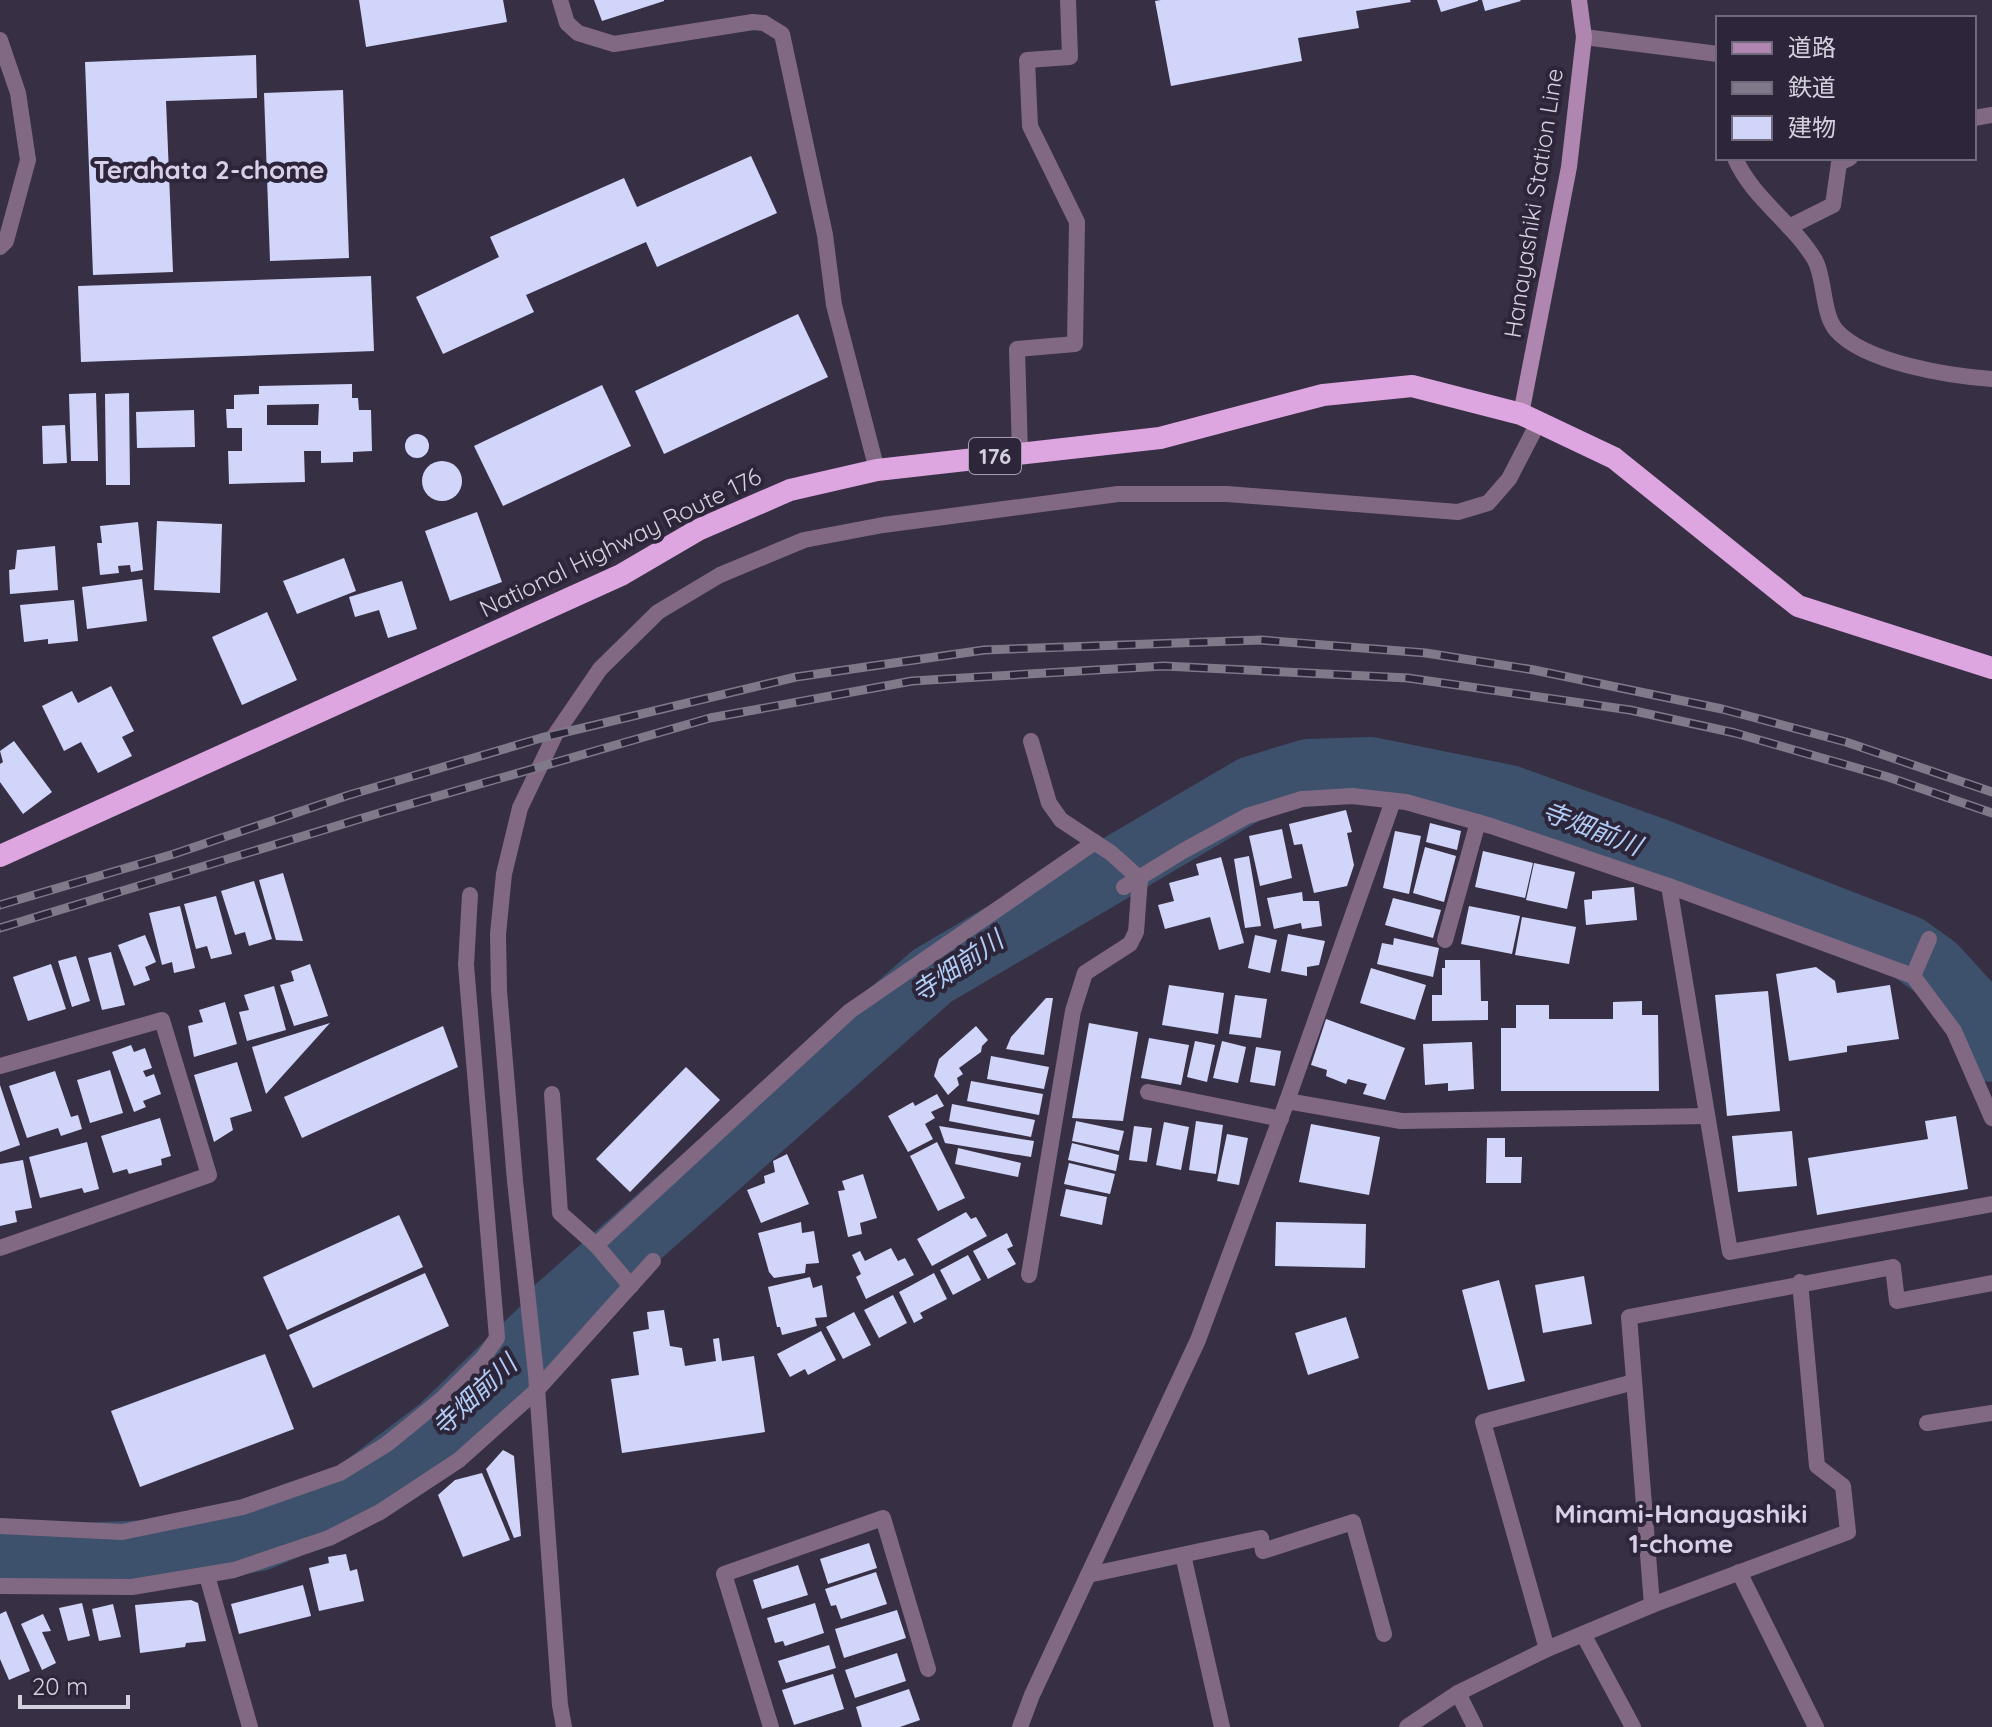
<svg xmlns="http://www.w3.org/2000/svg" width="1992" height="1727" viewBox="0 0 1992 1727" font-family="Quicksand,'Noto Sans JP',sans-serif">
<style>
.lines{fill:none;stroke-linecap:round;stroke-linejoin:round}
.river{stroke:#3e516c;stroke-width:64}
.building{fill:#d1d5fa;fill-rule:evenodd}
.minor{stroke:#826983;stroke-width:16}
.tertiary{stroke:#826983;stroke-width:16}
.secondary{stroke:#ae86af;stroke-width:16}
.trunk{stroke:#dea6e0;stroke-width:22}
.rail-casing{stroke:#7f798a;stroke-width:9}
.rail{stroke:#2d2539;stroke-width:6;stroke-dasharray:18;stroke-linecap:butt}
.labels{text-anchor:middle;dominant-baseline:central;stroke-width:8;stroke-linejoin:round;paint-order:stroke}
.shield{fill:#2d2539;stroke:#a39dac;stroke-width:2}
.shield-label{font-size:22px;font-weight:bold;fill:#d5d0de}
.street-label{font-size:24px;fill:#d5d0de;stroke:#2d2539}
.neighbourhood-label{font-size:26px;font-weight:bold;fill:#d9cfe9;stroke:#2d2539}
.water-label{font-size:26px;font-style:italic;fill:#b0ccf5;stroke:#2d2539}
</style>
<rect width="100%" height="100%" fill="#372f44"/>
<g class="lines">
<polyline class="river" points="0,1558 202,1550 259,1539 340,1505 441,1428 549,1323 556,1309 932,976 1252,788 1308,771 1371,769 1509,797 1651,848 1907,947 1935,967 1976,1012 1992,1050"/>
</g>
<g class="building">
<polygon points="359,0 503,0 507,22 366,47"/>
<polygon points="594,0 664,0 664,1 602,21"/>
<polygon points="1161,0 1410,0 1411,2 1356,11 1359,28 1298,38 1302,61 1171,86 1155,1"/>
<polygon points="1437,0 1478,0 1478,1 1441,12"/>
<polygon points="1482,0 1520,0 1521,1 1485,11"/>
<polygon points="256,55 257,98 166,101 173,272 93,275 85,62"/>
<polygon points="343,90 349,258 270,261 264,93"/>
<polygon points="751,156 777,213 657,267 646,242 526,295 534,312 443,354 416,297 499,257 490,237 624,178 637,207"/>
<polygon points="371,276 374,351 81,362 78,286"/>
<polygon points="798,314 828,377 664,454 635,391"/>
<path d="M 352,384 L 352,398 L 358,398 L 359,410 L 371,410 L 372,451 L 353,452 L 353,462 L 321,463 L 321,451 L 304,451 L 305,482 L 229,484 L 228,451 L 242,451 L 242,428 L 227,428 L 226,409 L 234,409 L 234,395 L 259,394 L 259,386 ZM 319,404 L 318,425 L 267,425 L 267,405 Z"/>
<polygon points="602,385 631,446 503,506 474,446"/>
<polygon points="96,393 98,461 71,461 69,394"/>
<polygon points="129,393 130,485 106,485 105,394"/>
<polygon points="194,410 195,447 137,448 136,412"/>
<polygon points="65,425 67,463 43,464 42,426"/>
<circle cx="417" cy="446" r="12"/>
<circle cx="442" cy="481" r="20"/>
<polygon points="477,512 502,582 450,601 425,531"/>
<polygon points="157,521 222,524 220,593 154,590"/>
<polygon points="138,522 143,570 131,572 130,565 118,566 119,573 100,575 97,543 102,543 100,526"/>
<polygon points="55,546 58,590 10,594 9,570 15,569 17,550"/>
<polygon points="344,558 356,591 297,614 283,581"/>
<polygon points="142,579 147,621 87,629 82,587"/>
<polygon points="402,581 417,629 388,638 379,610 355,617 349,597"/>
<polygon points="74,600 78,641 48,644 48,639 24,642 20,605"/>
<polygon points="267,612 297,680 242,705 212,637"/>
<polygon points="111,686 134,731 122,737 132,756 98,773 81,742 64,751 42,706 72,691 78,703"/>
<polygon points="14,741 52,792 23,814 0,782 0,764 3,762 0,751"/>
<polygon points="1346,810 1352,832 1347,833 1354,865 1347,886 1314,893 1302,844 1294,845 1289,824"/>
<polygon points="1430,823 1461,831 1457,850 1426,842"/>
<polygon points="1282,829 1292,878 1260,886 1249,836"/>
<polygon points="1395,831 1421,836 1409,894 1383,888"/>
<polygon points="1425,847 1456,856 1444,902 1413,893"/>
<polygon points="1483,851 1533,863 1525,898 1475,887"/>
<polygon points="1249,856 1261,926 1245,928 1234,859"/>
<polygon points="1221,857 1244,943 1219,950 1210,917 1165,929 1158,905 1174,901 1169,883 1199,875 1196,864"/>
<polygon points="1534,863 1575,872 1567,909 1526,900"/>
<polygon points="283,873 303,941 276,940 259,880"/>
<polygon points="254,881 272,939 249,946 245,932 235,935 221,891"/>
<polygon points="1634,887 1637,920 1586,925 1584,900 1592,899 1592,891"/>
<polygon points="1302,892 1303,901 1319,901 1322,926 1302,929 1301,923 1274,929 1267,898"/>
<polygon points="216,896 232,954 211,959 207,946 196,949 184,904"/>
<polygon points="1393,898 1441,910 1433,938 1385,925"/>
<polygon points="180,906 195,968 174,973 172,962 162,965 149,913"/>
<polygon points="1469,906 1520,916 1512,954 1461,944"/>
<polygon points="1522,917 1576,927 1569,964 1515,955"/>
<polygon points="1288,934 1325,941 1319,965 1307,967 1307,976 1281,971"/>
<polygon points="145,935 156,962 145,967 150,980 134,986 118,945"/>
<polygon points="1255,935 1277,940 1270,973 1248,968"/>
<polygon points="1394,938 1439,948 1433,977 1377,964 1382,943 1393,945"/>
<polygon points="111,952 125,1005 102,1010 88,958"/>
<polygon points="76,956 90,1001 72,1007 58,961"/>
<polygon points="1445,960 1480,960 1481,1001 1488,1001 1488,1020 1432,1021 1432,995 1442,995 1442,968 1445,968"/>
<polygon points="51,964 66,1009 28,1021 13,977"/>
<polygon points="310,964 328,1016 294,1026 280,985 294,981 291,971"/>
<polygon points="1816,967 1835,981 1837,993 1890,985 1899,1039 1847,1046 1847,1052 1789,1061 1776,974"/>
<polygon points="1371,968 1426,985 1415,1020 1360,1003"/>
<polygon points="1169,985 1224,993 1218,1034 1162,1025"/>
<polygon points="274,986 286,1030 247,1041 239,1012 249,1010 244,995"/>
<polygon points="1768,991 1780,1111 1727,1116 1715,995"/>
<polygon points="1235,995 1267,999 1261,1038 1229,1034"/>
<polygon points="1046,998 1053,998 1044,1055 1006,1049 1011,1037"/>
<polygon points="1642,1001 1642,1015 1658,1015 1659,1091 1501,1091 1501,1028 1516,1028 1516,1005 1549,1005 1549,1019 1613,1019 1613,1002"/>
<polygon points="225,1002 237,1044 194,1057 188,1026 203,1022 199,1010"/>
<polygon points="1326,1019 1405,1048 1385,1100 1363,1094 1367,1084 1348,1079 1346,1084 1326,1076 1327,1070 1311,1065"/>
<polygon points="330,1023 266,1094 252,1047"/>
<polygon points="1089,1023 1138,1032 1123,1121 1072,1118"/>
<polygon points="443,1026 458,1067 302,1138 284,1097"/>
<polygon points="976,1026 988,1040 982,1046 981,1052 959,1068 963,1074 957,1078 959,1085 948,1095 934,1076 939,1059"/>
<polygon points="1149,1038 1189,1045 1181,1085 1141,1078"/>
<polygon points="1195,1041 1215,1045 1207,1082 1187,1077"/>
<polygon points="1222,1041 1246,1047 1238,1083 1213,1078"/>
<polygon points="1472,1042 1474,1089 1448,1091 1448,1083 1425,1085 1423,1044"/>
<polygon points="131,1045 134,1052 145,1048 152,1068 143,1071 146,1077 154,1074 161,1094 143,1101 146,1107 134,1112 112,1052"/>
<polygon points="1256,1047 1281,1051 1275,1086 1250,1082"/>
<polygon points="991,1056 1049,1067 1044,1089 987,1079"/>
<polygon points="237,1062 252,1111 230,1118 233,1130 214,1142 194,1075"/>
<polygon points="686,1067 720,1100 630,1192 596,1159"/>
<polygon points="110,1070 123,1113 90,1123 77,1080"/>
<polygon points="55,1071 71,1117 78,1115 82,1129 61,1136 58,1128 27,1138 9,1086"/>
<polygon points="971,1081 1043,1094 1039,1115 967,1101"/>
<polygon points="0,1085 20,1145 0,1152"/>
<polygon points="937,1094 944,1106 931,1112 935,1118 925,1124 933,1139 908,1152 888,1116 913,1102 915,1106"/>
<polygon points="952,1104 1035,1120 1031,1137 949,1121"/>
<polygon points="1956,1116 1968,1189 1817,1215 1808,1158 1928,1139 1925,1121"/>
<polygon points="160,1118 171,1156 161,1159 162,1165 129,1174 127,1169 113,1173 101,1136"/>
<polygon points="1076,1121 1124,1131 1119,1151 1072,1141"/>
<polygon points="1196,1121 1223,1125 1216,1174 1189,1170"/>
<polygon points="1164,1122 1189,1127 1181,1170 1156,1165"/>
<polygon points="1311,1124 1380,1137 1369,1195 1299,1182"/>
<polygon points="939,1126 1034,1141 1031,1157 945,1143"/>
<polygon points="1134,1126 1152,1128 1147,1162 1129,1160"/>
<polygon points="1792,1131 1797,1186 1738,1192 1732,1136"/>
<polygon points="1227,1134 1248,1138 1239,1185 1217,1181"/>
<polygon points="1487,1138 1505,1138 1505,1157 1522,1157 1521,1183 1486,1183"/>
<polygon points="87,1142 99,1189 84,1193 82,1188 40,1198 29,1157"/>
<polygon points="937,1142 965,1198 938,1211 910,1156"/>
<polygon points="1072,1143 1119,1155 1116,1171 1068,1160"/>
<polygon points="958,1148 1021,1163 1018,1177 955,1164"/>
<polygon points="787,1154 809,1204 761,1223 747,1190 765,1183 764,1176 775,1172 773,1161"/>
<polygon points="23,1160 32,1208 15,1211 17,1222 0,1226 0,1164"/>
<polygon points="1069,1163 1115,1174 1110,1194 1064,1184"/>
<polygon points="863,1174 877,1218 860,1223 862,1234 848,1237 838,1191 845,1190 842,1181"/>
<polygon points="1066,1189 1107,1197 1102,1225 1060,1216"/>
<polygon points="966,1212 971,1219 976,1217 987,1236 932,1266 917,1239"/>
<polygon points="399,1215 423,1267 287,1330 263,1277"/>
<polygon points="801,1222 802,1233 814,1231 819,1263 806,1264 805,1273 774,1278 769,1272 758,1233"/>
<polygon points="1276,1222 1366,1224 1365,1268 1275,1266"/>
<polygon points="1007,1233 1013,1246 1007,1249 1016,1264 988,1279 973,1251"/>
<polygon points="891,1248 898,1261 905,1258 914,1275 866,1299 856,1277 861,1274 852,1255 860,1251 865,1261"/>
<polygon points="968,1255 981,1280 953,1295 940,1270"/>
<polygon points="425,1273 449,1326 313,1388 289,1335"/>
<polygon points="934,1273 947,1299 920,1313 923,1318 914,1323 899,1292"/>
<polygon points="1584,1276 1592,1324 1543,1333 1535,1285"/>
<polygon points="810,1277 813,1288 822,1285 827,1317 815,1318 817,1326 782,1335 780,1327 777,1327 768,1287"/>
<polygon points="1499,1280 1525,1381 1488,1390 1462,1290"/>
<polygon points="893,1295 907,1323 879,1338 864,1310"/>
<polygon points="664,1310 670,1346 682,1348 685,1366 716,1361 713,1339 719,1338 722,1361 754,1356 765,1432 622,1453 611,1379 639,1375 633,1332 649,1329 647,1312"/>
<polygon points="854,1312 871,1345 843,1359 826,1327"/>
<polygon points="1346,1317 1359,1358 1308,1375 1295,1333"/>
<polygon points="821,1331 836,1360 808,1375 805,1369 790,1377 777,1354"/>
<polygon points="265,1354 294,1429 140,1487 111,1411"/>
<polygon points="503,1450 514,1456 521,1536 514,1538 486,1469"/>
<polygon points="482,1473 510,1540 463,1557 438,1495 455,1480"/>
<polygon points="869,1543 877,1568 828,1584 820,1559"/>
<polygon points="346,1554 350,1571 357,1569 364,1601 319,1611 309,1568 329,1563 328,1557"/>
<polygon points="798,1565 808,1595 762,1609 753,1580"/>
<polygon points="876,1572 887,1604 841,1619 836,1605 831,1606 825,1589"/>
<polygon points="303,1585 311,1616 239,1634 231,1604"/>
<polygon points="191,1600 198,1603 206,1641 186,1643 185,1647 140,1653 135,1605"/>
<polygon points="82,1603 90,1636 68,1641 59,1608"/>
<polygon points="815,1603 824,1633 785,1646 783,1641 775,1643 767,1618"/>
<polygon points="113,1604 121,1637 99,1641 92,1609"/>
<polygon points="897,1610 906,1638 844,1658 835,1629"/>
<polygon points="6,1611 30,1671 9,1680 0,1659 0,1614"/>
<polygon points="43,1614 51,1631 42,1632 56,1663 42,1670 21,1624"/>
<polygon points="829,1645 836,1668 786,1683 778,1661"/>
<polygon points="897,1653 906,1681 855,1698 845,1670"/>
<polygon points="833,1674 844,1709 794,1725 782,1690"/>
<polygon points="909,1689 920,1720 900,1727 862,1727 856,1707"/>
</g>
<g class="lines">
<g class="minor">
<polyline points="560,0 567,23 578,33 614,44 753,22 764,23 782,34 825,235 834,305 877,470"/>
<polyline points="1584,37 1718,54"/>
<polyline points="0,40 18,93 28,160 6,241 0,247"/>
<polyline points="1974,118 1992,115"/>
<path d="M 1735,158 C 1752,198 1793,223 1815,260 C 1825,278 1822,313 1836,330 C 1865,363 1950,376 1992,379"/>
<polyline points="1789,227 1833,205 1839,163 1850,158"/>
<polyline points="1020,454 1017,349 1075,344 1077,222 1030,126 1027,60 1070,57 1068,0"/>
<polyline points="1669,886 1730,1252 1992,1204"/>
<polyline points="1124,887 1183,851 1247,816 1302,799 1352,796 1406,802 1491,826 1669,886 1913,976 1954,1031 1992,1118"/>
<polyline points="1445,940 1478,822"/>
<polyline points="1913,976 1929,939"/>
<polyline points="0,1066 162,1020 209,1175 0,1248"/>
<polyline points="1148,1092 1281,1119"/>
<polyline points="552,1094 560,1213 596,1245 631,1286"/>
<polyline points="1287,1101 1401,1121 1707,1116"/>
<polyline points="596,1245 850,1011 1095,842"/>
<polyline points="1029,1275 1073,1011 1085,973 1130,944 1136,932 1140,879 1111,853 1061,820 1049,803 1031,741"/>
<polyline points="1927,1423 1992,1413"/>
<polyline points="0,1526 122,1532 243,1507 340,1473 387,1444 442,1399 483,1358 497,1338 466,965 470,895"/>
<polyline points="1183,1555 1222,1727"/>
<polyline points="1739,1572 1816,1727"/>
<polyline points="1088,1575 1261,1538 1263,1551 1353,1522 1384,1634"/>
<polyline points="207,1576 250,1727"/>
<polyline points="0,1586 132,1587 234,1570 329,1538 380,1512 459,1460 536,1391 653,1261"/>
<polyline points="1652,1605 1629,1317 1893,1267 1897,1301 1992,1283"/>
<polyline points="1583,1634 1633,1727"/>
<polyline points="1547,1649 1483,1422 1634,1382"/>
<polyline points="1458,1693 1475,1727"/>
<polyline points="771,1727 724,1574 883,1518 928,1669"/>
<polyline points="1020,1727 1032,1695 1198,1340 1287,1101 1393,801"/>
<polyline points="1407,1727 1458,1693 1547,1649 1652,1605 1848,1532 1843,1486 1817,1466 1800,1282"/>
</g>
<polyline class="tertiary" points="564,1727 560,1705 536,1374 515,1181 499,991 498,934 504,874 520,808 555,735 600,669 658,612 720,575 804,540 883,525 1118,494 1227,494 1458,512 1488,503 1509,479 1539,421"/>
<polyline class="secondary" points="1521,414 1569,167 1584,37 1579,0"/>
<polyline class="trunk" points="0,856 621,575 698,530 790,490 877,470 1160,438 1323,395 1412,386 1521,414 1614,458 1798,606 1992,668"/>
<g class="rail-casing">
<g id="rail">
<polyline points="0,905 174,854 349,795 541,738 796,677 984,650 1261,640 1426,653 1534,670 1722,709 1846,742 1992,792"/>
<polyline points="0,928 386,811 710,718 912,681 1164,666 1408,678 1630,710 1735,733 1888,777 1992,813"/>
</g>
</g>
<use href="#rail" class="rail"/>
</g>
<g class="labels">
<rect class="shield" x="969" y="438" width="52" height="36" rx="6"/>
<g class="shield-label">
<text x="995" y="456">176</text>
</g>
<g class="street-label">
<text transform="translate(1533 203) rotate(-81)">Hanayashiki Station Line</text>
<text transform="translate(620 542) rotate(-26)">National Highway Route 176</text>
</g>
<g class="neighbourhood-label">
<text x="209" y="169">Terahata 2-chome</text>
<text x="1681" y="1513">Minami-Hanayashiki<tspan x="1681" dy="30">1-chome</tspan></text>
</g>
<g class="water-label">
<text transform="translate(1592 828) rotate(21)">寺畑前川</text>
<text transform="translate(957 966) rotate(-34)">寺畑前川</text>
<text transform="translate(474 1395) rotate(-43)">寺畑前川</text>
</g>
</g>
<rect x="1716" y="16" width="260" height="144" fill="#2d2539" stroke="#70697b" stroke-width="2"/>
<rect x="1732" y="42" width="40" height="12" fill="#ae86af" stroke="#70697b" stroke-width="2"/>
<text x="1788" y="56" font-size="24" fill="#d5d0de">道路</text>
<rect x="1732" y="82" width="40" height="12" fill="#7f798a" stroke="#70697b" stroke-width="2"/>
<text x="1788" y="96" font-size="24" fill="#d5d0de">鉄道</text>
<rect x="1732" y="116" width="40" height="24" fill="#d1d5fa" stroke="#70697b" stroke-width="2"/>
<text x="1788" y="136" font-size="24" fill="#d5d0de">建物</text>
<path d="M20 1695v12h108v-12" fill="none" stroke="#d5d0de" stroke-width="4"/>
<text x="32" y="1695" font-size="24" fill="#d5d0de" stroke="#2d2539" stroke-width="6" paint-order="stroke">20 m</text>
</svg>
